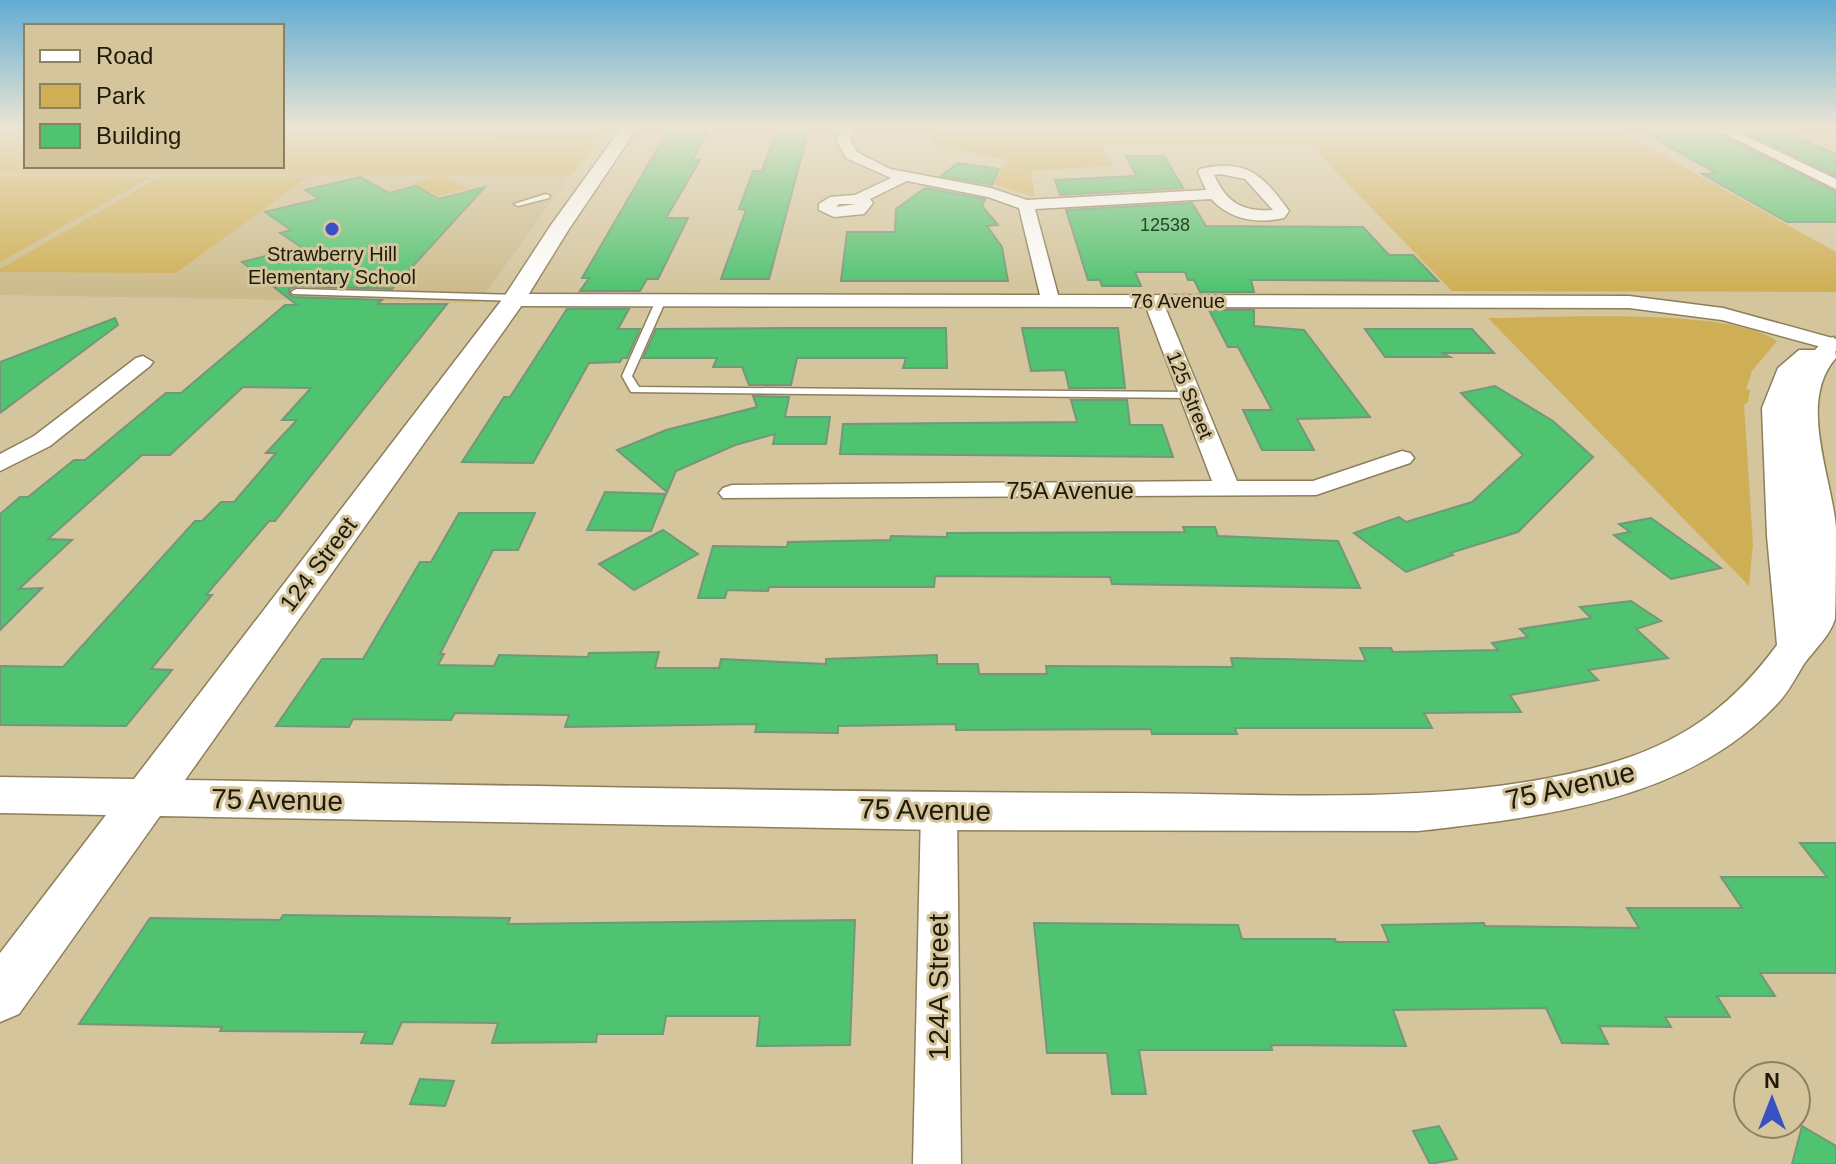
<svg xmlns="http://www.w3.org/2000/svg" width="1836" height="1164" viewBox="0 0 1836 1164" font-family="Helvetica,sans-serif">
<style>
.built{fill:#ccbb8c}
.green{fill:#cfaf55}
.forest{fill:#ac8a15}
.building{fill:#4fc36f;stroke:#74967a;stroke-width:2}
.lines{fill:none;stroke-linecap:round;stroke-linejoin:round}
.service-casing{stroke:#8d7f5a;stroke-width:3}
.minor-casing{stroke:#8d7f5a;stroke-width:3}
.tertiary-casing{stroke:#8d7f5a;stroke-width:3}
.service{fill:#fff;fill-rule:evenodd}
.minor{fill:#fff;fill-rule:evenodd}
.tertiary{fill:#fff;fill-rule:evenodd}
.poi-dot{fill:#394fc2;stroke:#d4c59d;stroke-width:3}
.labels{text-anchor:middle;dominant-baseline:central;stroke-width:6;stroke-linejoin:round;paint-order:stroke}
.far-number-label{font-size:18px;fill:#2b4424}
.far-poi-label{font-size:20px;fill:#1f1a0b;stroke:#d4c59d}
.far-street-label{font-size:20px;fill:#1f1a0b;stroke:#d4c59d}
.street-label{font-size:24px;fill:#1f1a0b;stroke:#d4c59d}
.near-street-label{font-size:28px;fill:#1f1a0b;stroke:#d4c59d}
</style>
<rect width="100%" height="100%" fill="#d4c59d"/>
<polygon class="built" points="0,173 570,176 478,303 0,295"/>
<g class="green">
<polygon points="0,127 26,127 26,166 282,166 282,127 611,127 570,176 442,175 467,188 438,196 412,184 440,175 0,173"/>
<polygon points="954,127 1612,127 1836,252 1836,292 1452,291 1309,144 1100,144 1114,166 1031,171 1035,197 993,184 1007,160 935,146 930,136"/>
<polygon points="0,176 151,177 0,262"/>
<polygon points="160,177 308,177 176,273 0,272 0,269"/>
<path d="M 1488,318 C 1552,318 1727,307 1777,341 L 1752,371 L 1746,389 L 1750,390 L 1748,402 L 1744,405 L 1753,544 L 1749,586 Z"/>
</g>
<polygon class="forest" points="432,127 601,127 591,138 501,139 498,129"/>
<g class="building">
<polygon points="670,127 711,127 692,160 700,160 666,218 688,218 658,279 647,279 640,291 580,291 589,278 582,278"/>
<polygon points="1637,129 1709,129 1836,192 1836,222 1787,222 1702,174 1716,173"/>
<polygon points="1738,129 1778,129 1836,154 1836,176"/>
<polygon points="780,132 808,132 769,279 721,279 746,210 739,209 753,171 762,171 774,137 778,137"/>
<polygon points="1126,156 1164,156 1183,188 1060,195 1055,180 1136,176"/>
<polygon points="958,163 999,169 992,185 941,176"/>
<polygon points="360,177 389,193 416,186 439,199 485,187 392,289 296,286 289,289 289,294 293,297 382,300 378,304 447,304 275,521 269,521 206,595 212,595 151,669 172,670 126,726 0,725 0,666 63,667 195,521 202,521 221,502 234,502 276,453 266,453 297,420 282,420 311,388 243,387 170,455 142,455 48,539 72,540 19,589 42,588 0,630 0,514 20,497 28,497 74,460 85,460 166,393 181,393 285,305 297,305 242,262 301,247 280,233 291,230 265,212 319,199 305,190"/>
<polygon points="925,188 985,199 982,206 998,225 987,226 1002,247 1008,281 841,281 847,232 895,232 896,209"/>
<polygon points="1192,203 1206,226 1363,227 1389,255 1413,255 1438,281 1251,280 1254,292 1200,292 1194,280 1188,280 1185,272 1135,272 1141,286 1102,286 1100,280 1088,280 1066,210"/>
<polygon points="567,309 629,309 618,329 640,329 627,358 622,358 620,362 589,363 533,463 462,462 504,397 510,397"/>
<polygon points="1209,310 1254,310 1254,326 1304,330 1370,417 1297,419 1314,450 1262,450 1243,410 1272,410 1238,347 1228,347"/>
<polygon points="115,318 118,325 0,413 0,362"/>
<polygon points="786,328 946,328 947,368 903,368 906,358 797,358 791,385 749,385 742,367 713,367 717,358 643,358 656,329"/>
<polygon points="1022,328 1118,328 1125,388 1069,388 1065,370 1031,371"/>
<polygon points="1365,329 1472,329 1494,353 1443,353 1450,357 1385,357"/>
<polygon points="1495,386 1553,421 1593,457 1518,532 1450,553 1453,555 1406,572 1354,533 1399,517 1406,522 1472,502 1523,455 1461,393"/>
<polygon points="753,396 789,397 785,417 830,417 826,444 773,444 775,434 735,445 676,471 667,492 617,450 666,430 757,407"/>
<polygon points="1071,400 1127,400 1130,425 1162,425 1173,457 840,454 843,424 1077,422"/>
<polygon points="605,492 666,494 651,531 587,530"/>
<polygon points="459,513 535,513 518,550 493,550 440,654 444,654 438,665 494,666 499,655 588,657 589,653 659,652 655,668 719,668 721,659 826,664 826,659 937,655 937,664 978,664 979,674 1047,674 1046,666 1233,667 1231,658 1366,661 1360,648 1391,648 1393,652 1498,650 1492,643 1528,637 1520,629 1591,618 1580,607 1631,601 1661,621 1636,629 1668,658 1588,670 1598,680 1510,695 1521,712 1424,713 1432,728 1235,728 1237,734 1152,734 1151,729 956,730 956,724 838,726 838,733 755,732 757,724 565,727 569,715 455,713 451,720 353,719 349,727 276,726 322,659 363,659 420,562 431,562"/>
<polygon points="1651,518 1721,568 1671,579 1614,535 1630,532 1619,524"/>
<polygon points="1183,527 1215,527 1218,536 1338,541 1360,588 1112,584 1110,577 935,576 934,587 769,587 768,591 727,590 725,598 698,598 713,546 787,547 788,542 890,540 891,536 947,537 947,533 1185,532"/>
<polygon points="663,530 698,554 634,590 599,564"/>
<polygon points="1800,843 1836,843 1836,973 1760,973 1775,996 1717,996 1730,1017 1665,1017 1671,1027 1599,1026 1608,1044 1562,1043 1546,1008 1393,1010 1406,1046 1271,1045 1272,1050 1139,1050 1146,1094 1112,1094 1107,1053 1047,1053 1034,923 1238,925 1242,939 1335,939 1336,942 1389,942 1382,925 1484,923 1485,926 1639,928 1627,908 1742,908 1721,877 1827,877"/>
<polygon points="283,915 510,918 508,924 855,920 850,1045 757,1046 760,1016 666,1016 663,1034 597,1034 596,1042 492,1043 498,1023 402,1022 392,1044 361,1043 366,1032 220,1031 222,1027 79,1024 150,918 280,920"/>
<polygon points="420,1079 454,1081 445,1106 410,1104"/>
<polygon points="1439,1126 1457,1159 1430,1164 1413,1131"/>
<polygon points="1802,1126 1836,1146 1836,1164 1792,1164"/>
</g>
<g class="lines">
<g class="service-casing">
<g id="service">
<polygon points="1825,127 1836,128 1836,132 1826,128"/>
<polygon points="546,194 550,196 549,198 518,206 514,204"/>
<polygon points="296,289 516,295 521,298 516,301 293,294 291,292"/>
<polygon points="661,297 666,300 632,376 639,387 1188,392 1193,395 1188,398 631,392 622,376 656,300"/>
</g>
</g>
<g class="minor-casing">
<g id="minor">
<path d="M 845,127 L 858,127 L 850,139 L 857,152 L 890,169 L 991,188 L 1027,200 L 1206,190 L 1198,172 L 1200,169 C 1247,158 1263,175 1289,211 L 1284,218 C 1256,224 1231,220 1211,199 L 1035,209 L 1058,295 L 1629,296 L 1723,308 L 1836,339 L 1836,351 L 1722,320 L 1629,308 L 1165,307 L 1237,481 L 1313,481 L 1402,451 L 1410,453 L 1414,458 L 1410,463 L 1316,495 L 723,498 L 719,493 L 723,488 L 732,485 L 1212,481 L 1146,307 L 514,306 L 505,300 L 514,294 L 1040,295 L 1019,208 L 988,197 L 907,181 L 870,199 L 873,203 L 864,214 L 834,217 L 819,210 L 819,204 L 830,197 L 855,195 L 891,178 L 846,158 L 836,139 ZM 1220,174 L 1245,179 L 1273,210 C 1242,212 1227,203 1214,175 ZM 839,204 L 856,204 L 836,207 Z"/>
<polygon points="1711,127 1727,127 1836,179 1836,189"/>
<polygon points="143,356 153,362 150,366 50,446 0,471 0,454 34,436 136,358"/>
<polygon points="939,796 952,801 957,811 961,1164 913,1164 921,811 926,801"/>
</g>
</g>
<g class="tertiary-casing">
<path id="tertiary" d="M 622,127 L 638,127 L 569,229 L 522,305 L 185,780 C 495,785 805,792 1114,793 C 1275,793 1467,809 1621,760 C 1689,738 1735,702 1777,645 L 1767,536 L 1762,408 L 1778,368 L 1799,350 L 1815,350 L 1825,339 L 1834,337 L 1836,358 C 1797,401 1832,477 1836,528 C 1836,547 1836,602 1835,619 C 1830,636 1814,650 1804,664 C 1796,677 1788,693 1777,704 C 1687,801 1542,817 1418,831 L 939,830 L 160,816 L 19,1014 L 0,1022 L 0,953 L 106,815 L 0,813 L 0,777 L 134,779 L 504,297 L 551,225 Z"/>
</g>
<use href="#service" class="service"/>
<use href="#minor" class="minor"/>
<use href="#tertiary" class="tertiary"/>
</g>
<linearGradient id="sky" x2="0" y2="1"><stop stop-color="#61acd2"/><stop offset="0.44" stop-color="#ece5d3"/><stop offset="1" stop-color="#ece5d3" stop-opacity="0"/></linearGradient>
<rect width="1836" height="290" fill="url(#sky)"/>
<circle class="poi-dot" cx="332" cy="229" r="8"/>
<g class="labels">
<g class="far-number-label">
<text x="1165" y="225">12538</text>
</g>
<g class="far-poi-label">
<text x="332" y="254">Strawberry Hill<tspan x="332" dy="23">Elementary School</tspan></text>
</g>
<g class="far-street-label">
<text x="1178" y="301">76 Avenue</text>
<text transform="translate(1190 395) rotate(68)">125 Street</text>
</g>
<g class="street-label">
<text x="1070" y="490">75A Avenue</text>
<text transform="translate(318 564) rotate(-53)">124 Street</text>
</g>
<g class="near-street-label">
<text transform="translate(1570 786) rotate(-13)">75 Avenue</text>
<text transform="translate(277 800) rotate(1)">75 Avenue</text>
<text transform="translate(925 810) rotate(1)">75 Avenue</text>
<text transform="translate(938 987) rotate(-90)">124A Street</text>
</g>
</g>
<rect x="24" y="24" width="260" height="144" fill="#d4c59d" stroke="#8c8163" stroke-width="2"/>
<rect x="40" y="50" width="40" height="12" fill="#ffffff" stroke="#8c8163" stroke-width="2"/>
<text x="96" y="64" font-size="24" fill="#1f1a0b">Road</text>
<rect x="40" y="84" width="40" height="24" fill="#cfaf55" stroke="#8c8163" stroke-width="2"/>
<text x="96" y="104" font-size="24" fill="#1f1a0b">Park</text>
<rect x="40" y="124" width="40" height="24" fill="#4fc36f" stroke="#8c8163" stroke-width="2"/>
<text x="96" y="144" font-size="24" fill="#1f1a0b">Building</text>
<g transform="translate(1772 1100)"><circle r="38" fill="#d4c59d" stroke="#8c8163" stroke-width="2"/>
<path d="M0-6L14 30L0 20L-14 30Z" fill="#394fc2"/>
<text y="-12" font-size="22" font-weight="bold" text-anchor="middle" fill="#1f1a0b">N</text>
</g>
</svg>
